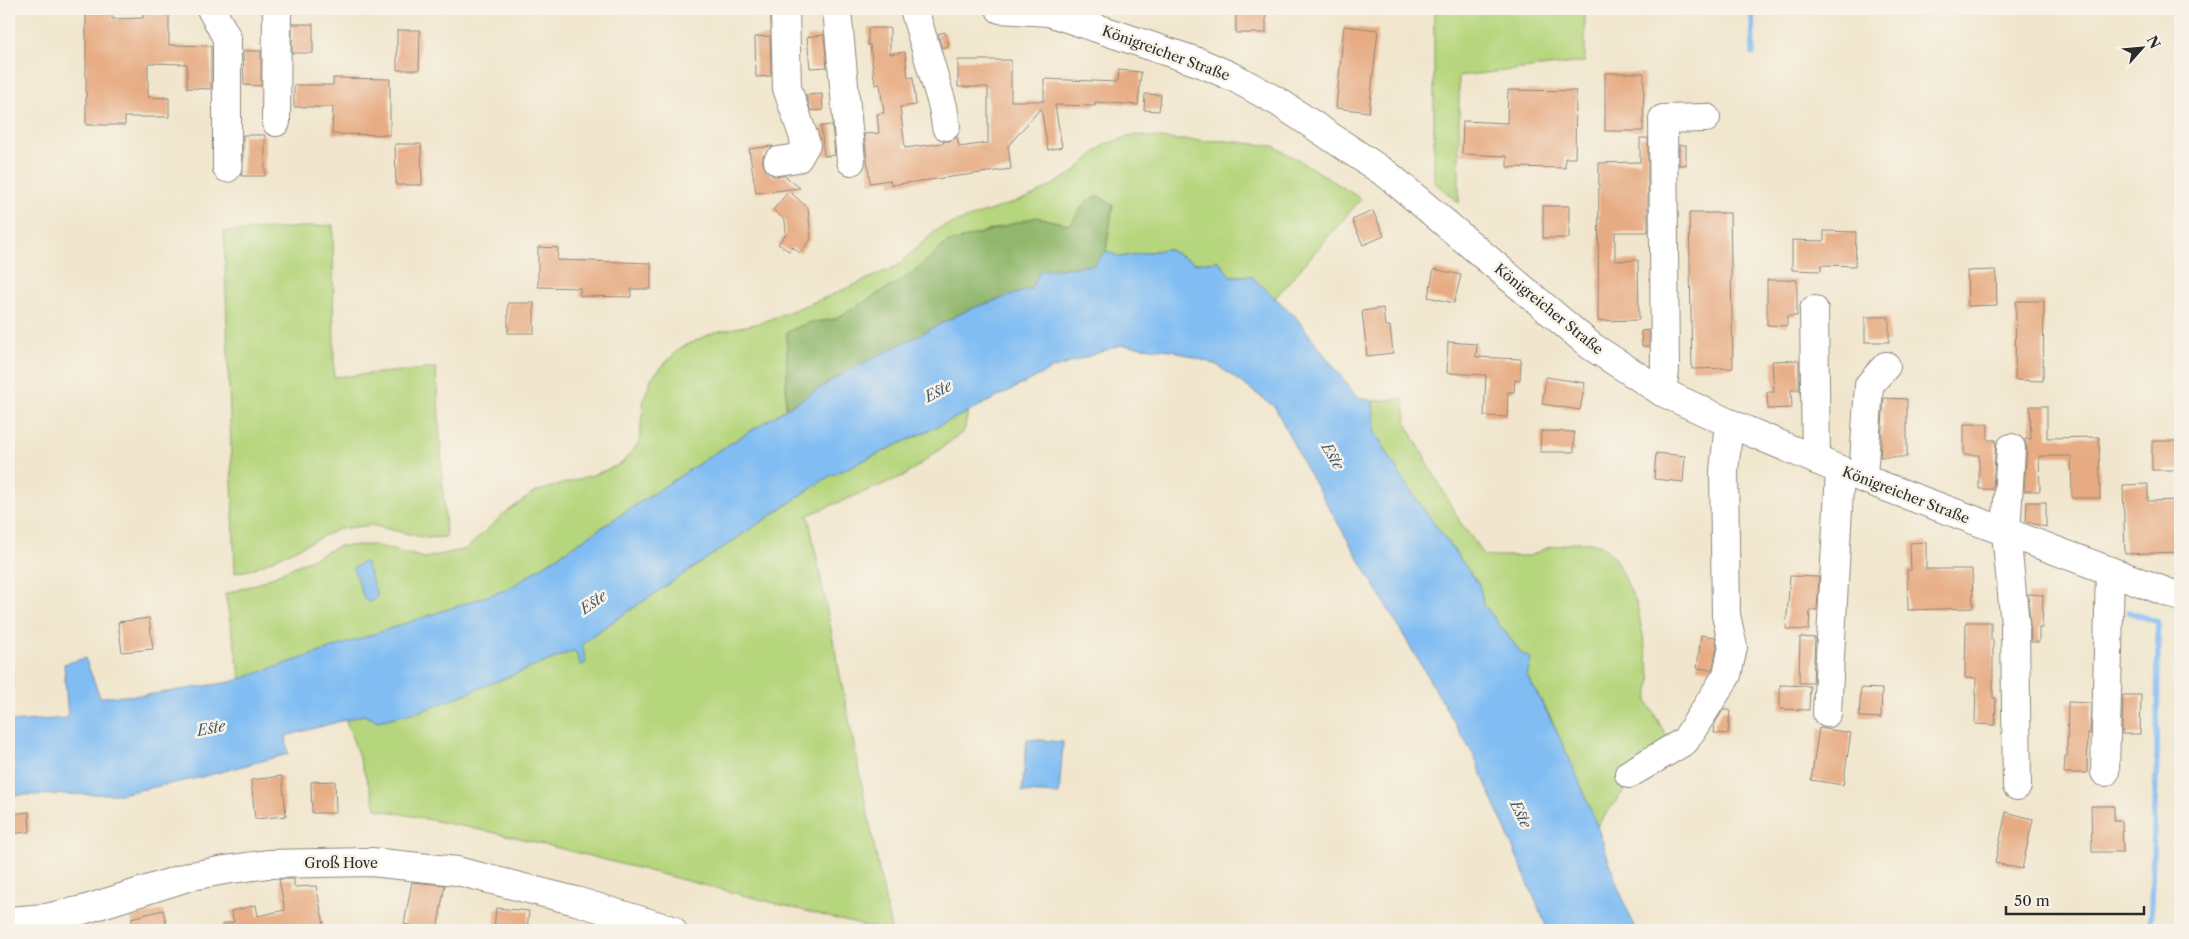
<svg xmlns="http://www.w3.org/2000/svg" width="2189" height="939" viewBox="0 0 2189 939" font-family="'Libre Caslon Text',serif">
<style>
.green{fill:#b6d67d;stroke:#708054}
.forest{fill:#90b76c;stroke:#5e714c}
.water{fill:#81bdf3;stroke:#56748f}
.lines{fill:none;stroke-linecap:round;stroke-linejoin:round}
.stream{stroke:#81bdf3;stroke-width:5.5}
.building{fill:#e7ac83}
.minor-casing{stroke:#8e887c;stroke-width:30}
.minor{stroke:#fff;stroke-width:28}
.labels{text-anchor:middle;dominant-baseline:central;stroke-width:5;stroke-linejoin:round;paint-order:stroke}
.street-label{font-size:14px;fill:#2b2b2b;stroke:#f7f3e8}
.water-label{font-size:15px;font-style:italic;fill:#455767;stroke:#f7f3e8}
</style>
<rect width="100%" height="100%" fill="#f7f3e8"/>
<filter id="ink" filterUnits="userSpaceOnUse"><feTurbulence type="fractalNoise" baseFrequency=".02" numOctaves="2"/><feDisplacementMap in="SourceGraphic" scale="10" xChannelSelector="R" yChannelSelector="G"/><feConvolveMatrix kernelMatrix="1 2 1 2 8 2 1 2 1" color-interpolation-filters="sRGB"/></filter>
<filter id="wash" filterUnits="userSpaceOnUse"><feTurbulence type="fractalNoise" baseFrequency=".0096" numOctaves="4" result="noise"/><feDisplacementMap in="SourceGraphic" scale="20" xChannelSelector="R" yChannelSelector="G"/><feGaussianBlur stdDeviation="1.12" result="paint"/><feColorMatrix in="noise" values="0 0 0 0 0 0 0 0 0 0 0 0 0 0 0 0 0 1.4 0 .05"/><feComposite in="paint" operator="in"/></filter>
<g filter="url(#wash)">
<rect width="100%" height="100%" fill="#f1e6cd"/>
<g class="green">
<polygon points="1434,9 1585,9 1585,62 1459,76 1459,203 1434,182"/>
<polygon points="1135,135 1177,140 1227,141 1274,146 1327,177 1361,199 1275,298 1251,276 1229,276 1219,261 1195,263 1167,249 1120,257 1106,251 1113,205 1085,202 1071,225 1036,217 947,243 907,277 835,319 808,323 787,332 786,409 712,455 508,589 241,679 225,594 259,583 339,546 374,545 425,558 466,549 505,513 535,492 596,474 621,464 639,443 644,398 652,377 680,348 715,332 760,323 827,297 897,266 939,228 1033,196 1073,173 1105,144"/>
<polygon points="333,225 334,377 436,368 446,537 425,538 371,525 339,529 253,569 235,573 224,232"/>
<polygon points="1403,399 1407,425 1460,522 1485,556 1529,556 1547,548 1578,542 1601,544 1614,557 1637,604 1651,680 1647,701 1677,755 1626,788 1597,826 1551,718 1527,676 1522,654 1484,605 1479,585 1404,482 1375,432 1373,401"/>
<polygon points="968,412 964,431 906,475 808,515 891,930 880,930 515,837 377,809 346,720 363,715 378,721 425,710 573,651 576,652 581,666 585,663 582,644 593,635 828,477"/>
</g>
<polygon class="forest" points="1099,196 1113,205 1106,251 1094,265 1040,271 1031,289 970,309 844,373 786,409 787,332 808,323 835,319 907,277 947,243 1036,217 1070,225 1085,202"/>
<g class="water">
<path d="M 1167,249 L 1195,263 L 1219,261 L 1230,276 L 1251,276 L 1295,316 L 1356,396 L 1373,401 L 1375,432 L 1404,482 L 1479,585 L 1484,605 L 1522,654 L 1531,658 L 1527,676 C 1555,724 1578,775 1597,826 C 1610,861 1619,897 1637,930 L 1548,930 L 1474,756 L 1304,465 L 1275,407 L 1217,365 L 1172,350 L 1121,345 L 1052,369 L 968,412 L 828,477 L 593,635 L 582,644 L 586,663 L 581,666 L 576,652 L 573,651 L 425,710 L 378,721 L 363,715 L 286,736 L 288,754 L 198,778 L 120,794 L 9,795 L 9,722 L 68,718 L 64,664 L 85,658 L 100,697 L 147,695 L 231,682 L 508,589 L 712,455 L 844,373 L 970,309 L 1031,289 L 1040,271 L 1094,265 L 1106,251 L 1120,257 Z"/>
<polygon points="363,562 366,563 377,595 376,599 368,602 364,598 353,568"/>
<polygon points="1027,739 1063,742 1059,794 1022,792"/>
</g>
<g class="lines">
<g class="stream">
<polyline points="1752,9 1753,53"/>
<polyline points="2129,612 2158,622 2157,754 2150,930"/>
</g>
</g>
<g id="blocks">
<g class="building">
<rect x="1236" y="9" width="30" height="24"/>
<polygon points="86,12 112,12 112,19 143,18 143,14 169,14 169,45 211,46 211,89 187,88 187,64 148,63 148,97 169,98 169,117 125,117 125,125 86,125"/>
<rect x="292" y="24" width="21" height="29"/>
<polygon points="1344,26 1378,30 1369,112 1336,108"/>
<polygon points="868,28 890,28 890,54 905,52 908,78 913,77 916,105 900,107 905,148 944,143 943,141 949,141 957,137 959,147 988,143 988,87 958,87 958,60 1011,60 1011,101 1044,101 1044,79 1117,82 1118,70 1141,72 1138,105 1095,102 1095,106 1055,105 1062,147 1048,150 1041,108 1008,146 1011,169 891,185 890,180 870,183 864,134 879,133 877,114 884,113 880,84 875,85 870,45 868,45"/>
<polygon points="397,30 420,30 419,70 397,70"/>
<polygon points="945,32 949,46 942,48 938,34"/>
<polygon points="824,35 827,67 810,68 807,37"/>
<polygon points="770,36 771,76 756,77 755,37"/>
<polygon points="243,51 261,51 261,86 244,85"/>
<polygon points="1605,73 1644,73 1643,131 1605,131"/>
<polygon points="333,78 390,79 390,135 332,134 333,107 294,107 294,85 333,85"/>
<polygon points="1508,90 1576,91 1575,158 1565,158 1565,168 1507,167 1507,156 1462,154 1463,121 1507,123"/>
<polygon points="822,94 823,110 811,111 806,95"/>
<polygon points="1145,94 1161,95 1159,111 1144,110"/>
<polygon points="832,125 835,155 824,156 821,126"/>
<polygon points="243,135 265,135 265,176 241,176 243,168"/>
<polygon points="1640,138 1648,138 1648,232 1615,232 1615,261 1638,260 1639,320 1598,321 1599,163 1640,162"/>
<polygon points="395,144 421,144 422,185 396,185"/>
<rect x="1679" y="145" width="7" height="20"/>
<polygon points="773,146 763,156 763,163 766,170 773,176 785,176 800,188 756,193 749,149"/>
<polygon points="789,191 808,208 811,239 800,253 793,247 789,251 778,244 786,234 785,220 773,210"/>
<rect x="1543" y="206" width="26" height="32"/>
<polygon points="1373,211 1384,236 1363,245 1352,220"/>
<polygon points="1689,213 1730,213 1733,368 1692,369"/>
<polygon points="1824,231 1856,232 1855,266 1821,265 1821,271 1792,270 1792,240 1824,241"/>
<polygon points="538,247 558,248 557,260 651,263 651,289 631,289 631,297 580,296 580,288 538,287"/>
<polygon points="1434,269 1461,275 1454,303 1428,297"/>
<polygon points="1996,270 1997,305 1968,306 1967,271"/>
<polygon points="1767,280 1797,280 1797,316 1787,316 1787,326 1767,325"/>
<polygon points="2016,301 2044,301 2043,381 2015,380"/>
<rect x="508" y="303" width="26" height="30"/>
<polygon points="1383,308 1385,326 1390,326 1393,353 1367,356 1362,311"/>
<rect x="1865" y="317" width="24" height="25"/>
<polygon points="1649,330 1649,346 1642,346 1641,331"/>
<polygon points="1448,342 1477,344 1476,357 1521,359 1520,380 1515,380 1514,392 1508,392 1507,417 1484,416 1486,375 1447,373"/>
<polygon points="1799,360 1799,390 1791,390 1792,408 1768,409 1767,392 1774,392 1772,361"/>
<polygon points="1546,377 1585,383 1580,410 1542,404"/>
<polygon points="1884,398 1907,399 1907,457 1880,457"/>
<polygon points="2030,406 2047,406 2047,438 2099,437 2100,498 2072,498 2071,456 2039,456 2040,491 2024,491 2027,449 2025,439 2031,439"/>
<polygon points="1964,424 1988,424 1988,440 1996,440 1993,489 1979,489 1979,455 1964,455"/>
<polygon points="1541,431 1574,432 1574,452 1540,452"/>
<rect x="2152" y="441" width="28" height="29"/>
<polygon points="1656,453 1685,456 1683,482 1654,479"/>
<polygon points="2148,484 2148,501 2180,500 2180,552 2125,554 2123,485"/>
<polygon points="2027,502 2046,502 2046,527 2026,522"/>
<polygon points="1926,542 1926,569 1972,569 1973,608 1908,610 1907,570 1911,570 1910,543"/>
<polygon points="1790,576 1819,577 1817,610 1810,610 1809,630 1786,629"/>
<polygon points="2028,594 2043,595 2042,628 2039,628 2039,642 2031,642"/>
<polygon points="149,618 153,649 122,652 118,622"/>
<polygon points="1966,622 1991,622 1991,639 1993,639 1993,698 1996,698 1995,725 1975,724 1976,678 1965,678"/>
<polygon points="1701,635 1715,637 1717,647 1712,670 1697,668"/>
<polygon points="1800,637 1815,638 1813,683 1799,683"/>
<polygon points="1780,685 1810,686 1809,710 1780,709"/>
<polygon points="1861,688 1882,689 1881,718 1859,717"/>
<polygon points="2123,695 2141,695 2140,734 2122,734"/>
<polygon points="2068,702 2091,703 2090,734 2088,733 2087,773 2064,773 2065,756 2067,756"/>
<polygon points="1723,710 1730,710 1728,734 1714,733 1715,723"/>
<polygon points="1819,728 1851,733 1843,785 1811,780"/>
<polygon points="282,776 286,816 255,819 251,780"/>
<polygon points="335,781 336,813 312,813 311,782"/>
<polygon points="2091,806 2114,806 2114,821 2122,821 2123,852 2092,852"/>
<polygon points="29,812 30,832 9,834 9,814"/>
<polygon points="2006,812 2033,819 2022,869 1995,863"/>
<polygon points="279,879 294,879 294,887 316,886 325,930 223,930 223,924 234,922 231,911 256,905 258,916 285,910"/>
<polygon points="412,882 445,885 437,930 404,924"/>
<polygon points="496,908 529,911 527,930 494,929"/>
<polygon points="163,910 168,930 134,930 131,918"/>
</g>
</g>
</g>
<g filter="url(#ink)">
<use href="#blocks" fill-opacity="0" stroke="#8e887c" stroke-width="1"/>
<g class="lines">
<g class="minor-casing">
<g id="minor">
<polyline points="211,9 227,38 227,168"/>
<polyline points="837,9 851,161"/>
<polyline points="914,9 943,107 946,126"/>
<polyline points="1000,9 1049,12 1201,63 1235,78 1280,103 1388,175 1591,346 1662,392 1729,423 1840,470 2180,597"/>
<polyline points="276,122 277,9"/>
<polyline points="778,161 798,158 806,144 787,88 785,9"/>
<polyline points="1814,310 1816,460"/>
<polyline points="1662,392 1665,371 1663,119 1706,118"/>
<polyline points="2011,448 2006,533 2015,624 2017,786"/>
<polyline points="1863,478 1869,385 1886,366"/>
<polyline points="1827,713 1840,470"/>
<polyline points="2105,772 2110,571"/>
<polyline points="1629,774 1685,741 1727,675 1733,647 1726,615 1724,471 1729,423"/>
<polyline points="9,921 46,918 83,910 191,876 225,870 268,864 371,862 457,871 576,901 672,930"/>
</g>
</g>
<use href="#minor" class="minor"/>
</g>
</g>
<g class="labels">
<g class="street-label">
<text transform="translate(1166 53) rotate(20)">Königreicher Straße</text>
<text transform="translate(1549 309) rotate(39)">Königreicher Straße</text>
<text transform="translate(1906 495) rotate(21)">Königreicher Straße</text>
<text x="341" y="863">Groß Hove</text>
</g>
<g class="water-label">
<text transform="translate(938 391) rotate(-28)">Este</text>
<text transform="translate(1333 456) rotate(60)">Este</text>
<text transform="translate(593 602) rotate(-35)">Este</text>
<text transform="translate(211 728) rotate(-11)">Este</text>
<text transform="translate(1521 814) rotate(64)">Este</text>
</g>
</g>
<rect width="2189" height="939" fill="none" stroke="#f7f3e8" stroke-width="30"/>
<g transform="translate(2142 48) rotate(63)" stroke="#f7f3e8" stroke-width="4" paint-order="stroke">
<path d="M0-4L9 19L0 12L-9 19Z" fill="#2b2b2b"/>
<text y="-8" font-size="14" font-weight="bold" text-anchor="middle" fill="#2b2b2b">N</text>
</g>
<path d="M2006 906v8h138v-8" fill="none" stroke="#2b2b2b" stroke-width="2.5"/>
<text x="2014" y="906" font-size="15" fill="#2b2b2b" stroke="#f7f3e8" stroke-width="4" paint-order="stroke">50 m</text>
</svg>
